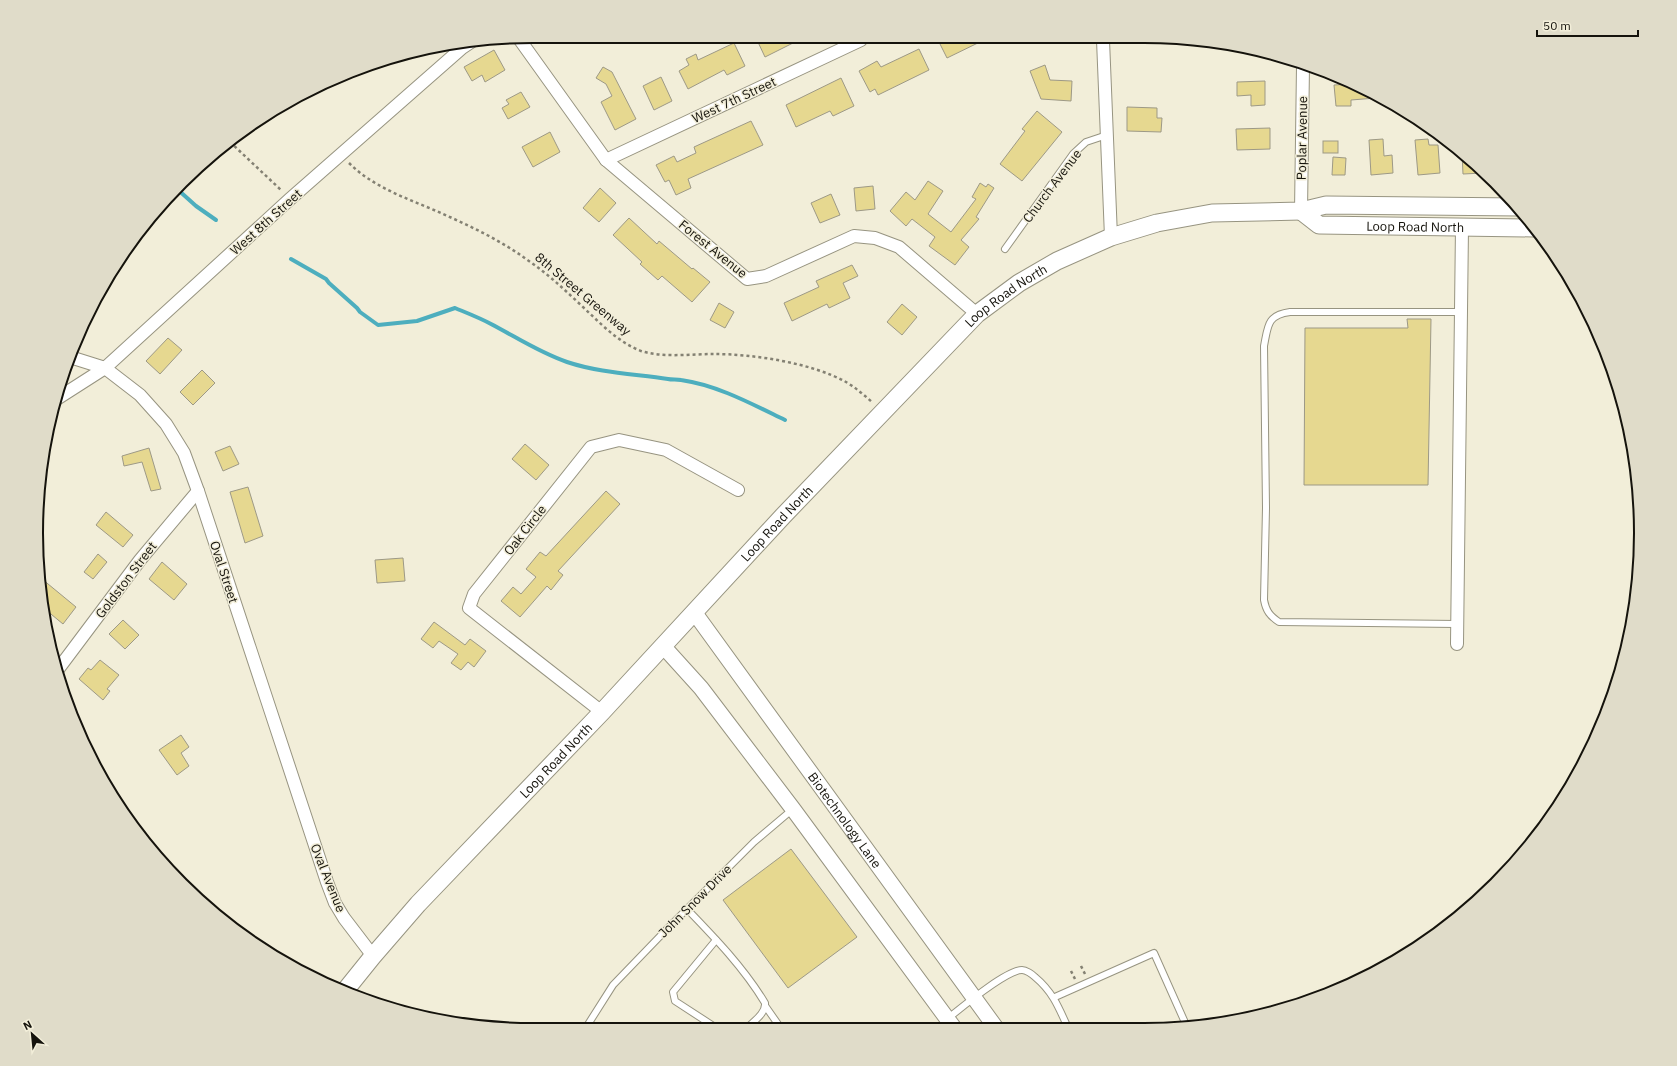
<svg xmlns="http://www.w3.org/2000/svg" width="1677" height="1066" viewBox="0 0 1677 1066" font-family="'IBM Plex Sans',sans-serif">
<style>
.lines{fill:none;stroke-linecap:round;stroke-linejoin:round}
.stream{stroke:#4daebe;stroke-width:4}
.building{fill:#e6d890;stroke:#9d9986}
.service-casing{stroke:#979481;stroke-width:8}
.minor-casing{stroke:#979481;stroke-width:14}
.tertiary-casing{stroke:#979481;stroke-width:17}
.secondary-casing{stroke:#979481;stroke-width:19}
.path{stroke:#848173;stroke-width:2.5;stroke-dasharray:3 3;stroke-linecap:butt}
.service{stroke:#fff;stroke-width:6}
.minor{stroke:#fff;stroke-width:12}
.tertiary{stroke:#fff;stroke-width:15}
.secondary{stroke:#fff;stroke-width:17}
.labels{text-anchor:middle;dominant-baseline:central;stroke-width:3;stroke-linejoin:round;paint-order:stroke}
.street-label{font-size:13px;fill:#15130c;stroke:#f2eed9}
.rim{fill:none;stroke:#15130c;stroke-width:2}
</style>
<rect width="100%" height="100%" fill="#f2eed9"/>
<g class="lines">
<g class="stream">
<polyline points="176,188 196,206 216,220"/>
<path d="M 291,259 L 326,279 L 329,283 L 357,308 L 360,312 L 378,325 L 417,321 L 455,308 C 467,313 480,318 491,324 C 516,337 540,353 567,362 C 600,373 635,374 668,379 C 672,380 677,379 681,380 C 717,385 752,404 785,420"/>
</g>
</g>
<g class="building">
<polygon points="757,40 799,40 765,57"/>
<polygon points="938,40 984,40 947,58"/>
<polygon points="734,43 745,66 727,75 724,70 688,89 679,71 689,65 686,59 696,54 698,60"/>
<polygon points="919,49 929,70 878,95 875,89 870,92 859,71 877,61 881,67"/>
<polygon points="494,50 505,70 485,82 482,75 472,81 464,67"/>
<polygon points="1045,65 1050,80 1072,81 1071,101 1041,99 1030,71"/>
<polygon points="603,67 612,72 636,119 615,130 601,102 612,96 606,84 596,78"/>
<polygon points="661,77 672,101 654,110 643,86"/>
<polygon points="841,78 854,106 833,116 830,111 796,127 786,105"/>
<polygon points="1265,81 1265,105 1251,106 1251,95 1237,96 1237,82"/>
<polygon points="1352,84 1353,85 1376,98 1351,100 1351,106 1336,106 1334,85"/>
<polygon points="521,92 530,107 508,119 502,108 509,104 506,100"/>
<polygon points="1127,107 1157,108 1157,118 1162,118 1161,132 1127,131"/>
<polygon points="1037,111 1062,132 1022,181 1000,164 1025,131 1022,129"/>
<polygon points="751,121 763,145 688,179 691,188 676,195 669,180 665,182 656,165 674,156 677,162 696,153 694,147"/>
<polygon points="1270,128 1270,149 1237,150 1236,129"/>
<polygon points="550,132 560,152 533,167 522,147"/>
<polygon points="1383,139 1384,156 1392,155 1393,173 1371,175 1369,140"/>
<polygon points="1428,139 1429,145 1438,145 1440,173 1418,175 1415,140"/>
<rect x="1323" y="141" width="15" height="12"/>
<polygon points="1462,153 1478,168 1483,173 1463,174"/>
<polygon points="1333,157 1346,158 1345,175 1332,175"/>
<polygon points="928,181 943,191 928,214 951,232 976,199 972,197 980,183 986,187 988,184 994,188 976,217 979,219 961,240 969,247 955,265 929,246 935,237 912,219 906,226 890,211 906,192 915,200"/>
<polygon points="873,186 875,209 856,211 854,188"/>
<polygon points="600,188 616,203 599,222 583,208"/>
<polygon points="831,194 840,215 820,223 811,203"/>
<polygon points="629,218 657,244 659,241 692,269 693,268 710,282 692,302 662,276 658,280 640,264 642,262 613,235"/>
<polygon points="852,265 858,276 843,283 850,298 829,308 827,304 792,321 784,303 819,287 816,281"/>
<polygon points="719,303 734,312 725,328 710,320"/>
<polygon points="902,304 917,317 902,335 887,322"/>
<polygon points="1407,319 1431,319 1428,485 1304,485 1305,328 1408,328"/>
<polygon points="168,338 182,350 160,374 146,361"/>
<polygon points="202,370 215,383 193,405 180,392"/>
<polygon points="525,444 549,465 536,480 512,459"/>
<polygon points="230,446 239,464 223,471 215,452"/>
<polygon points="149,448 161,489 151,491 142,462 124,466 122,456"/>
<polygon points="248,487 263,536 245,543 230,492"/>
<polygon points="606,491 620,504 558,571 563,575 551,590 547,586 520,617 501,601 513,587 521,594 536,577 526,569 540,552 546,556"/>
<polygon points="106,512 133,535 123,547 96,525"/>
<polygon points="98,554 107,562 93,579 84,572"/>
<polygon points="403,558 405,581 377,583 375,560"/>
<polygon points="162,562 187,584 174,600 149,579"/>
<polygon points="42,579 76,607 63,624 46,610"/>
<polygon points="123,620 139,635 125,649 109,634"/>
<polygon points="434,622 465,645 470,639 486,651 474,667 468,662 461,670 451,663 458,654 439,641 433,648 421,639"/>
<polygon points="100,660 119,675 107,689 110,691 103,700 79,679 88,668 91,670"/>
<polygon points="181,735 189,747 181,753 189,766 177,775 159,750"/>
<polygon points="791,849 857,937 788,988 723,900"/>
</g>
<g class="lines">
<g class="service-casing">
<g id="service">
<polyline points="1431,132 1434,132"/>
<polyline points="1005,249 1073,154 1086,142 1107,135"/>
<path d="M 1457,624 L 1279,622 C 1270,616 1266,611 1264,600 L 1266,508 L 1264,346 C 1268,326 1267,315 1290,312 L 1461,312"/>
<path d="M 687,909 C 715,938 744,968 765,1003 C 766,1013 754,1021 748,1027"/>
<polyline points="1055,997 1154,953 1187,1027"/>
<polyline points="766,1007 780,1027"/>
<path d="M 947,1019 C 961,1008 1006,970 1022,970 C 1026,970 1032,974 1035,977 C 1053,992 1059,1008 1068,1028"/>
<polyline points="587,1026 613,985 667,929 754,842 793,809"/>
<polyline points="715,1027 675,1001 673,992 716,940"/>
</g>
</g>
<g class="minor-casing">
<g id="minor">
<polyline points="520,40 606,160 747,279 766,276 854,236 875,238 899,247 977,314"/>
<polyline points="1103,40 1111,237"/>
<polyline points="606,160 861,40"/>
<polyline points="1301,211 1303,66"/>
<polyline points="70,357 105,368 140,395 166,424 184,453 198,491 327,882 335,903 344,918 373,956"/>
<polyline points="55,400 105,368 290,199 462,48 474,40"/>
<polyline points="1457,644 1462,227"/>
<polyline points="56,672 140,560 198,491"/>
<polyline points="602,712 469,608 474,594 591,447 619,440 666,450 738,490"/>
</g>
</g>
<g class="tertiary-casing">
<g id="tertiary">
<path id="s1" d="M 694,612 L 996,1028"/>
<polyline points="663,646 701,688 793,809 954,1028"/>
</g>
</g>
<g class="secondary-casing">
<g id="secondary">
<path id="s2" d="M 1301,211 L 1319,225 L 1534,228"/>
<path id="s3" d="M 344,992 L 373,956 L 418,904 L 602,712 L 783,516 L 977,314 L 1019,283 L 1057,261 L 1111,237 L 1157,223 L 1212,213 L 1301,211 L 1326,205 L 1519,207"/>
</g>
</g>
<g class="path">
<polyline points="230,142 281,190"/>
<path d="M 349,163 C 374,188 409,199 441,213 C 470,226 500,240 526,259 C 547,273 565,290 584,308 C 601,324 618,342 641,351 C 663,358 691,354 714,354 C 753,354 812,363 846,382 C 856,388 864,395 872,402"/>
<polyline points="1081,966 1085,974"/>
<polyline points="1071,971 1075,979"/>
</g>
<use href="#service" class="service"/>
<use href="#minor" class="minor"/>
<use href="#tertiary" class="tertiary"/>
<use href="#secondary" class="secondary"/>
</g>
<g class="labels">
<g class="street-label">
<text transform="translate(734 100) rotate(-25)">West 7th Street</text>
<text transform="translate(1302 138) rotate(-89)">Poplar Avenue</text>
<text transform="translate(1052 186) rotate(-53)">Church Avenue</text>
<text transform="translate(266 222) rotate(-42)">West 8th Street</text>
<text stroke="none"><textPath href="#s2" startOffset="119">Loop Road North</textPath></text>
<text transform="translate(713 249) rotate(39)">Forest Avenue</text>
<text transform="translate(583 294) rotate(40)">8th Street Greenway</text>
<text stroke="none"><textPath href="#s3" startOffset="962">Loop Road North</textPath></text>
<text stroke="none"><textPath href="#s3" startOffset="638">Loop Road North</textPath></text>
<text transform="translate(525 530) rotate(-52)">Oak Circle</text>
<text transform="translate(224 572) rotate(72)">Oval Street</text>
<text transform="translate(126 580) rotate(-53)">Goldston Street</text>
<text stroke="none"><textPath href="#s3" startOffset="314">Loop Road North</textPath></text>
<text stroke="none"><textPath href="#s1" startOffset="257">Biotechnology Lane</textPath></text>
<text transform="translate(328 878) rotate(68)">Oval Avenue</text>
<text transform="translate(695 901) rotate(-45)">John Snow Drive</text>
</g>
</g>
<path d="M0 0H1677V1066H0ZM533 43H1144A490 490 0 0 1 1634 533V533A490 490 0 0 1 1144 1023H533A490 490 0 0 1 43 533V533A490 490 0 0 1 533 43Z" fill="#e0dcc9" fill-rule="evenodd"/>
<path class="rim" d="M533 43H1144A490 490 0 0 1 1634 533V533A490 490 0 0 1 1144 1023H533A490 490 0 0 1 43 533V533A490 490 0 0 1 533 43Z"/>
<g transform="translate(32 1034) rotate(333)" stroke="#f2eed9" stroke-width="3" paint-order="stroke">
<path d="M0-3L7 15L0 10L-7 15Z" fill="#15130c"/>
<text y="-6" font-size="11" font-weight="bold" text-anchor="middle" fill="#15130c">N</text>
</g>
<path d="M1537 30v6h101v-6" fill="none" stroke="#15130c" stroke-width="2"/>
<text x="1543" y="30" font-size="12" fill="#15130c" stroke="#f2eed9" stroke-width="3" paint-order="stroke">50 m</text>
</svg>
